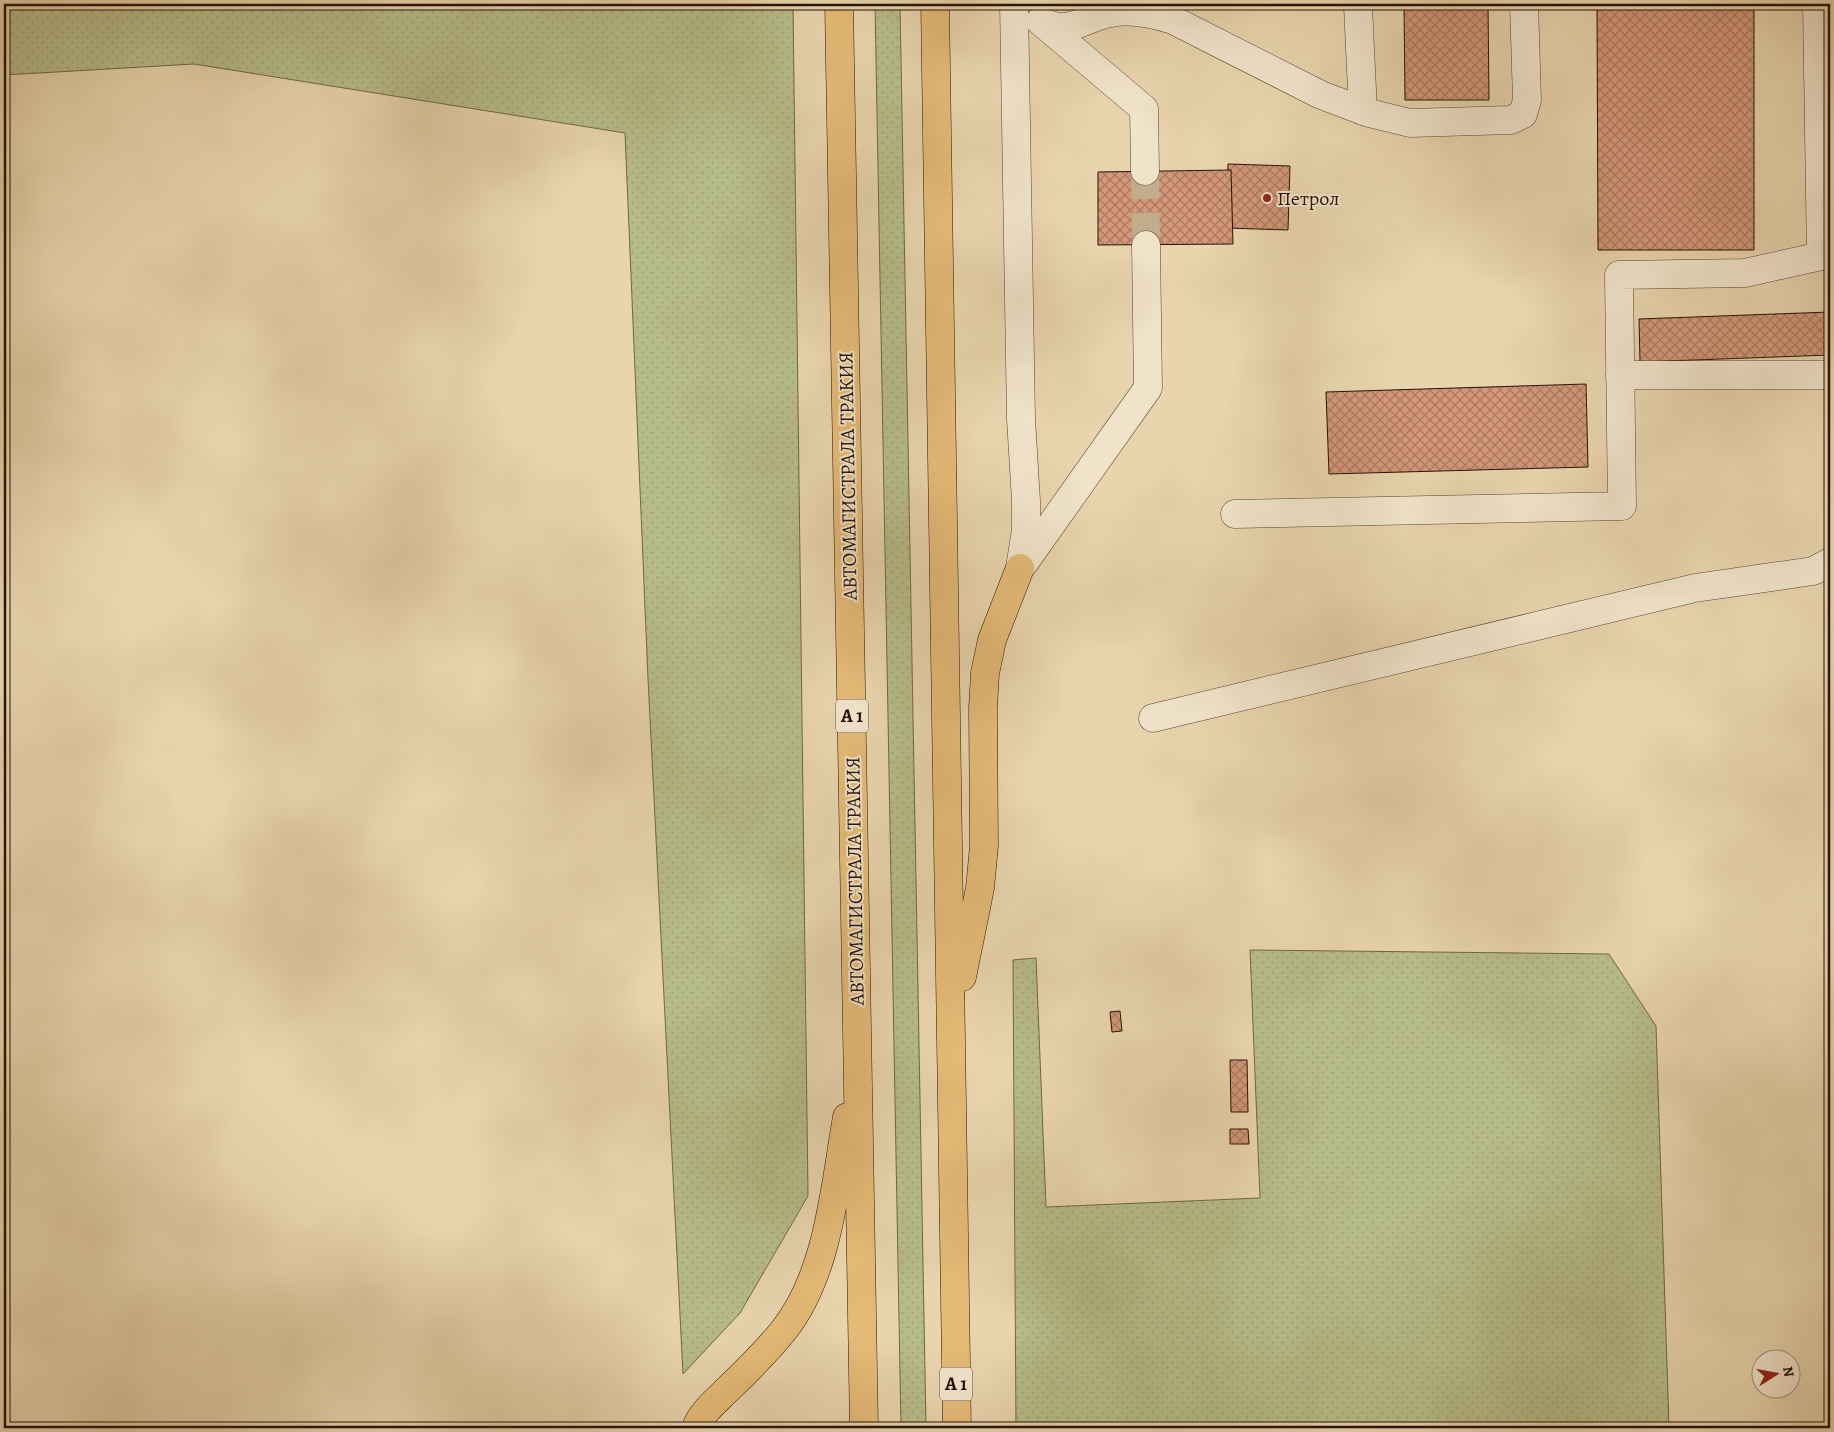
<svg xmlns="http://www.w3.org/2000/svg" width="1834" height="1432" viewBox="0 0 1834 1432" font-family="Alegreya,serif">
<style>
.grass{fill:url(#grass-dots);stroke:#6e6748}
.building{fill:url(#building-cross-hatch);stroke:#261206}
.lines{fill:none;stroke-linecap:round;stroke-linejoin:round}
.minor-tunnel{stroke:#c1ad8c;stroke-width:28;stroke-dasharray:28 14;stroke-linecap:butt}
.minor-casing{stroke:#564230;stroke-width:29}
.highway-casing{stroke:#261206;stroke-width:29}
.minor{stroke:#f0e3ca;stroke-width:28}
.highway{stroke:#e4ba76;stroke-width:28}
.poi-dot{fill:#8f2418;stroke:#f0e3ca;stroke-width:2}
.labels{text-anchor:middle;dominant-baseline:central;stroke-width:4;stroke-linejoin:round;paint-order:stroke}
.shield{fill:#f0e3ca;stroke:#635141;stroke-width:1}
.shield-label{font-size:19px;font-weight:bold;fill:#261206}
.poi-label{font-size:20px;fill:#261206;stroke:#f0e3ca;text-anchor:start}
.street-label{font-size:20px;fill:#261206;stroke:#f0e3ca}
</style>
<defs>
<pattern id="grass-dots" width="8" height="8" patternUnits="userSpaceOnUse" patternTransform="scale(1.25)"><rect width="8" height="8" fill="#b6bc89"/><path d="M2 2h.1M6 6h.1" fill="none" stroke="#9ca175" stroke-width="1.8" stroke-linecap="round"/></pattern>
<pattern id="building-cross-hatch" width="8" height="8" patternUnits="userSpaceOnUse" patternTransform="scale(1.25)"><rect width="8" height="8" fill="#d39779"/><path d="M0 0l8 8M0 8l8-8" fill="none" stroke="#ab7a61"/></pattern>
</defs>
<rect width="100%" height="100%" fill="#e8d4ad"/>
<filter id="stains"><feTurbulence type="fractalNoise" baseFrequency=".004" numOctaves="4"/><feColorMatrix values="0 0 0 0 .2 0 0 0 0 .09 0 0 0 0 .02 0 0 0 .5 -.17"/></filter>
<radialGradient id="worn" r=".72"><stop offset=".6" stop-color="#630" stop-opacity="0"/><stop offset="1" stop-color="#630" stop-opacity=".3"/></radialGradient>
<g class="grass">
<polygon points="4,4 793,4 808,1196 740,1313 683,1374 648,679 625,133 194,64 4,75"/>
<polygon points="875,4 900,4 926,1428 901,1428"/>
<polygon points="1250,950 1609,954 1656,1026 1669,1428 1016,1428 1013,960 1036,958 1046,1207 1260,1198"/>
</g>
<g class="building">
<polygon points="1404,4 1488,4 1489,100 1405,100"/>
<polygon points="1597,4 1754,4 1754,250 1598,250"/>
<polygon points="1228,164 1290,166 1288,230 1226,228"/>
<polygon points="1231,170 1233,244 1098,245 1098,172"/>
<polygon points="1830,312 1830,355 1640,362 1639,319"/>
<polygon points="1586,384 1588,467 1329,474 1326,392"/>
<polygon points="1120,1011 1122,1031 1112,1032 1110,1012"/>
<polygon points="1230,1060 1247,1060 1248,1112 1231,1112"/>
<polygon points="1230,1129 1248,1129 1249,1144 1230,1144"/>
</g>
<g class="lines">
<polyline class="minor-tunnel" points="1145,171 1146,245"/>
<g class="minor-casing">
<g id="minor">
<polyline points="1014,4 1021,419 1026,501 1026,530 1020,568"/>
<polyline points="1817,4 1821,256"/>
<polyline points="1358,6 1363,111"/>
<polyline points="1040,21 1144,109 1145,171"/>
<path d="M 1043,23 C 1048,24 1053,26 1058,27 C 1077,29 1093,15 1111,13 C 1131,9 1154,14 1173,20 L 1321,95 L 1369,113 L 1410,123 L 1511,120 L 1523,114 L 1527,100 L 1524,4"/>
<polyline points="1620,375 1830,375"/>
<polyline points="1235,514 1622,506 1619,275 1745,273 1821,256 1830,256"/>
<polyline points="1024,563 1148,388 1146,245"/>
<polyline points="1153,718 1695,588 1813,571 1830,562"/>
</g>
</g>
<g class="highway-casing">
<g id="highway">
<polyline points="839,4 864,1428"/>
<polyline points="935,4 957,1428"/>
<polyline points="962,977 980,888 984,846 983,708 985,673 992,640 1020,568"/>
<path d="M 696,1428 C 701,1413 716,1401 727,1390 C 747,1371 767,1351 784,1330 C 829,1273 835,1185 847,1117"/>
</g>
</g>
<use href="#minor" class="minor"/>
<use href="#highway" class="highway"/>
</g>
<circle class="poi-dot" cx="1267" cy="198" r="5"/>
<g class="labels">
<g class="shield">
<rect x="836" y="699.5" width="32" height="33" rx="4"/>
<rect x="940" y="1367.5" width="32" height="33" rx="4"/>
</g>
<g class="shield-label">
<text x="852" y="716">A 1</text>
<text x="956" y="1384">A 1</text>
</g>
<g class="poi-label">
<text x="1277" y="198">Петрол</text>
</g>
<g class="street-label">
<text transform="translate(848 476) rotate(-91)">АВТОМАГИСТРАЛА ТРАКИЯ</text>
<text transform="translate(855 881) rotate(-91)">АВТОМАГИСТРАЛА ТРАКИЯ</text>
</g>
</g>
<rect width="1834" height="1432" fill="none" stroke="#e8d4ad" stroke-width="20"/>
<rect x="5" y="5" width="1824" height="1422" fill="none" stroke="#261206" stroke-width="2.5"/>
<rect x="10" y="10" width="1814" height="1412" fill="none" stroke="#261206"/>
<g transform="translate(1776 1374) rotate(79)"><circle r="24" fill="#f0e3ca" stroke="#9f8f7c"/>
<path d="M0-4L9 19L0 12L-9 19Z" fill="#8f2418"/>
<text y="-8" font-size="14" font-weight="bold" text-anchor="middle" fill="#261206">N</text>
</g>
<rect width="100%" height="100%" filter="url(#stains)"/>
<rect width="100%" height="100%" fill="url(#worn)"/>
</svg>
